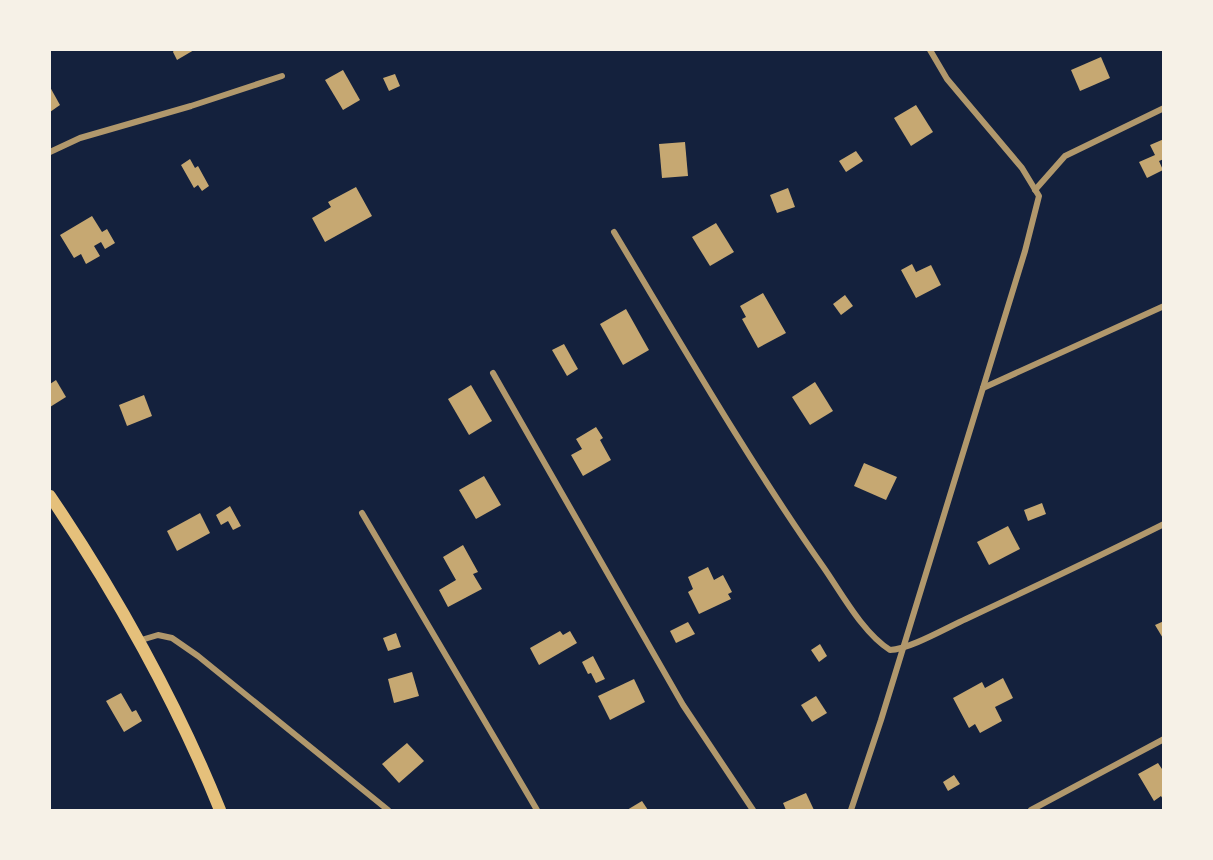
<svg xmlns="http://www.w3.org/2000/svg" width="1213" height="860" viewBox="0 0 1213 860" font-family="Ubuntu,sans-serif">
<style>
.building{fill:#c6a872}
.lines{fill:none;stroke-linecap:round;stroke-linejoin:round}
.minor{stroke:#b1986c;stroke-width:6}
.secondary{stroke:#e5c07b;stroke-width:12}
</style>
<rect width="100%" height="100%" fill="#14213d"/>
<g class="building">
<polygon points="174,50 194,50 177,60 173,52"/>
<polygon points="1101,57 1110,78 1080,91 1071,70"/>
<polygon points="343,70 360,100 343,110 325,80"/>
<polygon points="395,74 400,86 389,91 383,78"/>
<polygon points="50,87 60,105 50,112"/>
<polygon points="916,105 933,132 911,146 894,118"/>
<polygon points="1164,139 1164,159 1159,161 1163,170 1147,178 1139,162 1155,155 1150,145"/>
<polygon points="685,142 688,176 662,178 659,144"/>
<polygon points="856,151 863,161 846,172 839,161"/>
<polygon points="190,159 195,168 198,166 209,186 202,191 198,185 194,188 181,165"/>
<polygon points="356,187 372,216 325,242 312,218 331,207 328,202"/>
<polygon points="788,188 795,207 777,213 770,195"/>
<polygon points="92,216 102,232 107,229 115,243 105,249 101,242 94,246 100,256 86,264 81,254 74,258 60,235"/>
<polygon points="716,223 734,252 710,266 692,237"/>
<polygon points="912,264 916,272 931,265 941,285 916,298 901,270"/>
<polygon points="763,293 786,333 758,348 742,319 746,317 740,306"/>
<polygon points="845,295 853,306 841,315 833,304"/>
<polygon points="626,309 649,350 623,365 600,324"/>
<polygon points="564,344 578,369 567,376 552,350"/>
<polygon points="56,380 66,397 50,407 50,384"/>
<polygon points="815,382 833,411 810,425 792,397"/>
<polygon points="471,385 492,421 469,435 448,399"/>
<polygon points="144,395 152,416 127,426 119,405"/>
<polygon points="596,427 603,438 600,440 611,460 583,476 571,455 582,449 576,439"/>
<polygon points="864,463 897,477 886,500 854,486"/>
<polygon points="484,476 501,505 476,519 459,490"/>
<polygon points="1042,503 1046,514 1028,521 1024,510"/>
<polygon points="230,506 241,526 233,530 228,521 221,525 216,515"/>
<polygon points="200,513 210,533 177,551 167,531"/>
<polygon points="1008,526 1020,549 989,565 977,542"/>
<polygon points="463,545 478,572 473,574 482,589 448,607 439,590 456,580 443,557"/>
<polygon points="708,567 714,580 723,575 732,592 728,594 731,599 699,614 688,592 693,589 688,577"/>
<polygon points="1164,621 1164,640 1155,625"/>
<polygon points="688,622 695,634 676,643 670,631"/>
<polygon points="560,631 563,635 570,631 577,643 539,665 530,648"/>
<polygon points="396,633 401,647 388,651 383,638"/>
<polygon points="820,644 827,656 819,662 811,650"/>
<polygon points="593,656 605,679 596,683 591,673 588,674 582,662"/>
<polygon points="412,672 419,696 394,703 388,679"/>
<polygon points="1003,678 1013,698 995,707 1002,721 980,733 975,724 969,728 953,698 982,682 985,688"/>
<polygon points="634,679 645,702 610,720 598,696"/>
<polygon points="121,693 132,712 136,710 142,721 124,732 106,701"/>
<polygon points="816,696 827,713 812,722 801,705"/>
<polygon points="407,743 424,761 399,783 382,764"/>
<polygon points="1158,763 1164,772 1164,801 1161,796 1154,801 1138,774"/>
<polygon points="954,775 960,784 948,791 943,782"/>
<polygon points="806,793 814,810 786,810 783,803"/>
<polygon points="642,801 648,810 627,810"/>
</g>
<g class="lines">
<g class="minor">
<polyline points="50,152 80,138 191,106 282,76"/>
<polyline points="1035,190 1065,156 1164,108"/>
<path d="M 614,232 C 682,345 748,460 824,568 C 842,594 863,633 890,650 C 910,649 946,628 966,619 C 1032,588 1098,557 1164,524"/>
<polyline points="493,373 683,705 753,810"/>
<polyline points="983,388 1164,306"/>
<polyline points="362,513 537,810"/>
<polyline points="138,641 158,635 172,638 198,656 388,810"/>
<polyline points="851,810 881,720 1025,251 1039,196 1022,168 947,79 930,50"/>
<polyline points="1031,810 1164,739"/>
</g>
<path class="secondary" d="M 50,496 C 115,592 177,703 220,810"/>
</g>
<rect width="1213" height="860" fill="none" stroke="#f6f1e7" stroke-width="102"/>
</svg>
